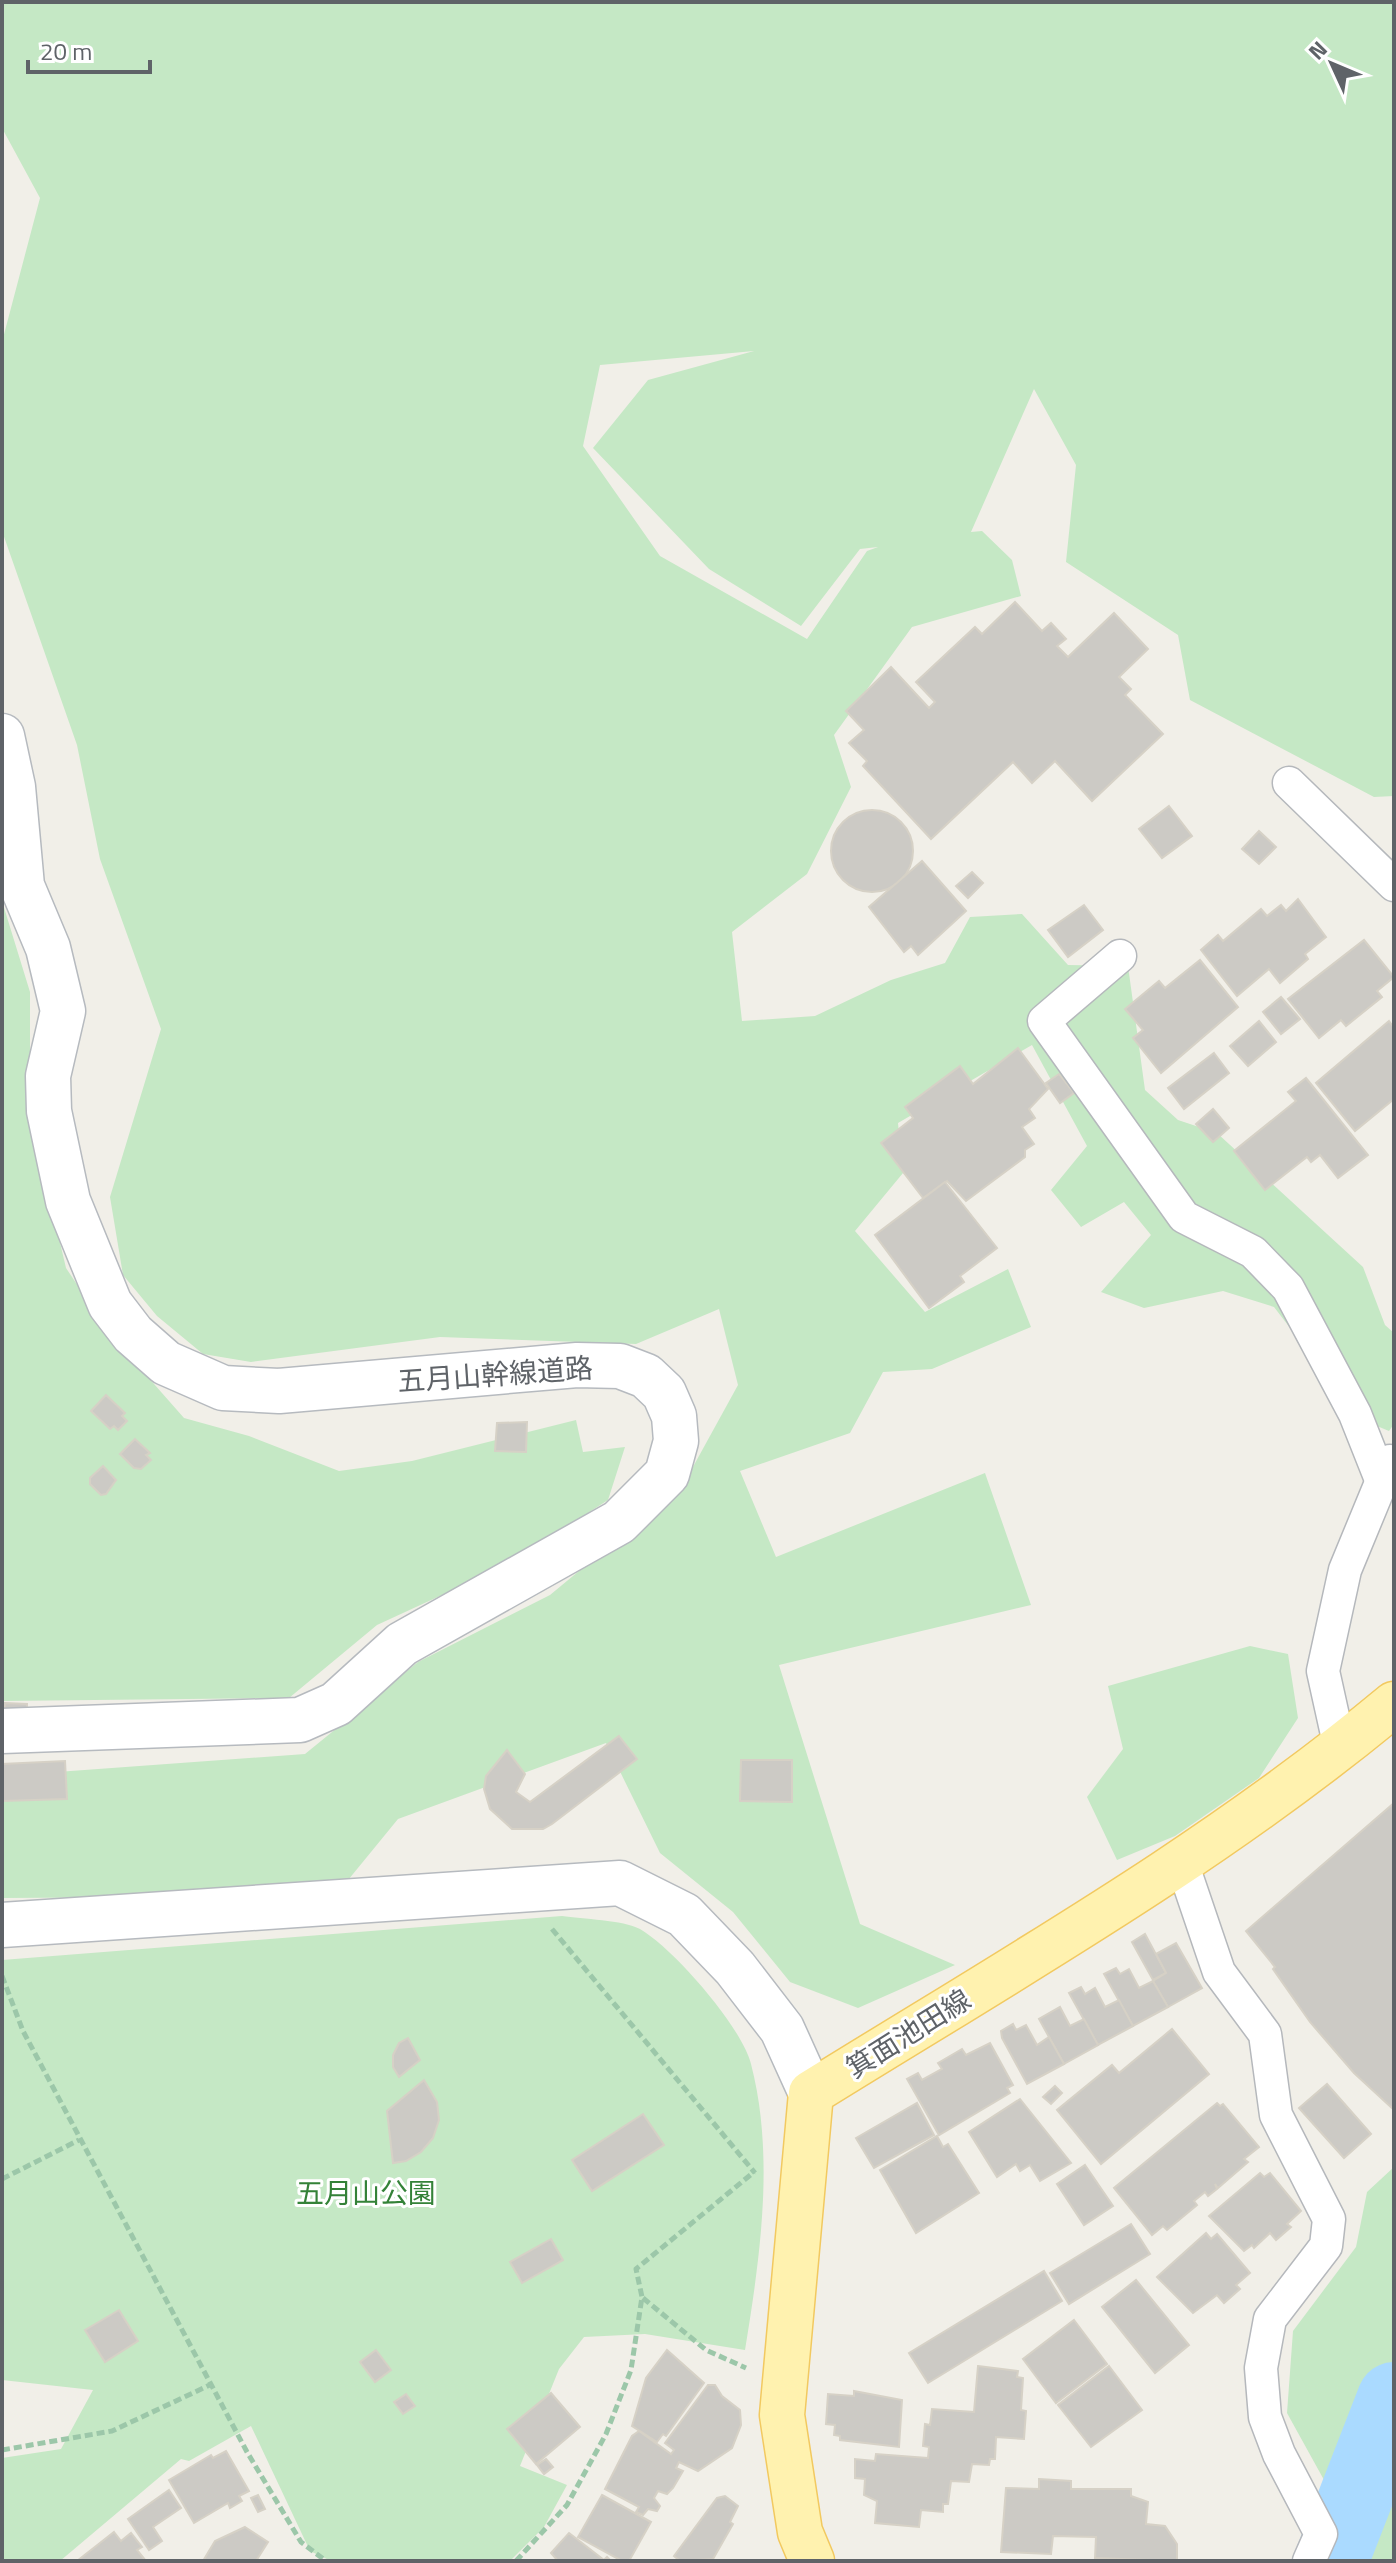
<svg xmlns="http://www.w3.org/2000/svg" width="1396" height="2563" viewBox="0 0 1396 2563" font-family="'Titillium Web','Noto Sans JP',sans-serif">
<style>
.green{fill:#c5e8c5;fill-rule:evenodd}
.lines{fill:none;stroke-linecap:round;stroke-linejoin:round}
.river{stroke:#aadaff;stroke-width:74}
.building{fill:#cccac5;stroke:#d6d1c6;stroke-width:2}
.street-casing{stroke:#b5b8bc;stroke-width:35}
.secondary-casing{stroke:#b6babf;stroke-width:47}
.primary-casing{stroke:#f2c960;stroke-width:47}
.path{stroke:#9cc7a9;stroke-width:5;stroke-dasharray:8 4;stroke-linecap:butt}
.street{stroke:#fff;stroke-width:32}
.secondary{stroke:#fff;stroke-width:44}
.primary{stroke:#fff2af;stroke-width:44}
.labels{text-anchor:middle;dominant-baseline:central;stroke-width:6;stroke-linejoin:round;paint-order:stroke}
.street-label{font-size:28px;fill:#5f6368;stroke:#fff}
.park-label{font-size:28px;fill:#348238;stroke:#fff}
</style>
<rect width="100%" height="100%" fill="#f1efe8"/>
<g class="green">
<path d="M 2,2 L 1394,2 L 1394,796 L 1374,797 L 1190,700 L 1178,635 L 1066,562 L 1076,465 L 1034,389 L 971,532 L 982,531 L 1012,560 L 1021,596 L 912,627 L 834,735 L 851,787 L 807,874 L 732,932 L 742,1021 L 815,1016 L 891,980 L 945,963 L 970,917 L 1022,914 L 1068,965 L 1128,966 L 1145,1090 L 1178,1120 L 1217,1133 L 1363,1267 L 1385,1325 L 1394,1333 L 1394,1424 L 1389,1431 L 1360,1419 L 1274,1307 L 1223,1291 L 1144,1308 L 1101,1292 L 1151,1235 L 1124,1202 L 1081,1227 L 1051,1190 L 1087,1146 L 1032,1045 L 898,1123 L 903,1173 L 855,1231 L 925,1312 L 1008,1269 L 1031,1327 L 932,1369 L 883,1372 L 850,1433 L 740,1471 L 776,1557 L 985,1473 L 1031,1605 L 779,1665 L 860,1924 L 955,1965 L 858,2008 L 790,1982 L 733,1912 L 660,1853 L 606,1743 L 398,1819 L 335,1896 L 2,1898 L 2,1776 L 305,1754 L 418,1662 L 550,1595 L 683,1485 L 738,1385 L 719,1309 L 636,1344 L 440,1337 L 251,1362 L 203,1354 L 157,1316 L 123,1275 L 110,1197 L 161,1029 L 100,859 L 77,745 L 2,531 L 2,342 L 40,198 L 2,128 ZM 754,351 L 648,380 L 593,448 L 709,569 L 801,626 L 860,549 L 878,547 L 867,551 L 807,639 L 660,556 L 583,446 L 600,365 Z"/>
<polygon points="2,901 30,992 30,1116 66,1268 110,1334 184,1418 249,1436 339,1471 412,1461 576,1420 583,1452 625,1447 608,1500 507,1565 377,1625 289,1698 2,1701"/>
<polygon points="1250,1646 1288,1654 1298,1718 1259,1778 1175,1836 1117,1860 1087,1797 1123,1749 1108,1686"/>
<path d="M 562,1916 C 582,1919 623,1920 640,1929 C 673,1948 742,2027 751,2064 C 775,2156 760,2258 745,2350 L 645,2334 L 584,2337 L 559,2369 L 520,2466 L 567,2485 L 544,2527 L 510,2561 L 331,2561 L 310,2551 L 251,2426 L 189,2461 L 181,2459 L 60,2561 L 2,2561 L 2,2458 L 61,2449 L 93,2390 L 2,2380 L 2,1960 Z"/>
<polygon points="1394,2167 1394,2561 1330,2561 1329,2489 1287,2413 1293,2331 1356,2247 1367,2192"/>
</g>
<g class="lines">
<polyline class="river" points="1331,2561 1394,2399"/>
</g>
<g class="building">
<polygon points="1015,602 1042,631 1051,623 1066,639 1057,646 1068,657 1114,613 1148,649 1119,677 1131,689 1125,695 1163,734 1092,801 1055,761 1032,783 1013,762 931,839 863,766 867,761 849,743 864,730 846,711 891,667 929,708 935,702 916,682 975,627 982,634"/>
<polygon points="1169,806 1192,836 1162,858 1139,829"/>
<circle cx="872" cy="851" r="41"/>
<polygon points="1259,831 1276,847 1259,864 1242,849"/>
<polygon points="922,861 966,911 918,955 911,946 904,952 869,907"/>
<polygon points="972,872 983,883 968,898 956,886"/>
<polygon points="1298,899 1326,937 1305,954 1308,959 1280,983 1269,969 1237,996 1201,950 1218,935 1223,941 1261,909 1267,916 1281,905 1286,911"/>
<polygon points="1084,905 1103,930 1068,957 1048,930"/>
<polygon points="1364,940 1394,977 1377,991 1382,997 1346,1026 1341,1020 1319,1038 1288,999"/>
<polygon points="1200,960 1238,1007 1161,1073 1133,1038 1143,1030 1125,1009 1159,981 1165,988"/>
<polygon points="1281,997 1300,1019 1281,1034 1263,1012"/>
<polygon points="1259,1021 1276,1042 1248,1066 1230,1046"/>
<polygon points="1389,1021 1394,1028 1394,1099 1355,1131 1316,1083"/>
<polygon points="1018,1048 1048,1089 1029,1109 1035,1118 1022,1127 1034,1144 1025,1150 1025,1157 966,1201 947,1181 923,1198 881,1143 913,1118 905,1107 960,1066 973,1084"/>
<polygon points="1214,1053 1229,1073 1184,1109 1168,1088"/>
<polygon points="1059,1074 1074,1093 1060,1103 1046,1083"/>
<polygon points="1306,1078 1368,1155 1338,1178 1320,1155 1311,1162 1307,1157 1265,1190 1234,1151 1296,1101 1288,1092"/>
<polygon points="1213,1109 1229,1128 1213,1142 1196,1124"/>
<polygon points="945,1182 997,1248 960,1276 964,1282 929,1308 875,1235"/>
<polygon points="106,1395 125,1413 122,1416 127,1421 118,1430 114,1426 110,1429 91,1411"/>
<polygon points="527,1422 526,1452 495,1451 497,1423"/>
<polygon points="135,1439 150,1453 146,1455 151,1460 141,1469 134,1468 120,1454"/>
<polygon points="103,1466 116,1480 106,1494 101,1495 90,1484 90,1478"/>
<polygon points="5,1703 27,1704 26,1728 3,1726"/>
<polygon points="619,1736 637,1759 552,1824 543,1829 512,1829 490,1809 484,1789 486,1776 507,1750 525,1774 516,1792 530,1802"/>
<polygon points="741,1760 792,1760 792,1802 740,1801"/>
<polygon points="65,1761 67,1799 2,1801 2,1764"/>
<polygon points="1394,1803 1394,2110 1354,2073 1310,2022 1273,1969 1275,1967 1246,1931"/>
<polygon points="1145,1934 1166,1973 1153,1980 1132,1942"/>
<polygon points="1176,1943 1202,1988 1168,2007 1153,1981 1166,1973 1156,1954"/>
<polygon points="1116,1968 1120,1974 1129,1969 1139,1988 1153,1981 1168,2007 1133,2026 1104,1974"/>
<polygon points="1081,1987 1085,1994 1095,1988 1105,2007 1119,2000 1133,2026 1098,2045 1069,1993"/>
<polygon points="1060,2007 1070,2026 1084,2019 1098,2045 1064,2064 1039,2019"/>
<polygon points="1013,2024 1016,2030 1026,2025 1037,2045 1049,2037 1064,2064 1027,2084 1002,2038 1001,2031"/>
<polygon points="1172,2029 1209,2074 1101,2164 1057,2110 1112,2065 1119,2073"/>
<polygon points="408,2038 420,2060 399,2077 393,2067 393,2055 399,2043"/>
<polygon points="990,2043 1013,2085 1007,2088 1010,2093 939,2135 907,2079 918,2073 922,2080 942,2069 938,2063 962,2049 966,2055"/>
<polygon points="424,2080 437,2102 439,2120 433,2138 421,2152 406,2161 393,2163 387,2111"/>
<polygon points="1327,2084 1371,2134 1344,2158 1299,2108"/>
<polygon points="1055,2086 1062,2093 1051,2104 1043,2097"/>
<polygon points="1020,2099 1071,2163 1040,2181 1030,2165 1020,2171 1016,2164 997,2177 969,2132"/>
<polygon points="917,2103 934,2135 874,2168 856,2138"/>
<polygon points="1217,2103 1220,2106 1223,2104 1259,2147 1244,2159 1248,2162 1218,2188 1215,2184 1217,2189 1208,2196 1205,2192 1194,2201 1197,2205 1167,2230 1163,2226 1152,2235 1114,2188"/>
<polygon points="643,2114 664,2145 592,2191 572,2160"/>
<polygon points="937,2136 943,2147 948,2144 979,2193 916,2233 880,2170"/>
<polygon points="1085,2165 1113,2206 1084,2225 1057,2184"/>
<polygon points="1260,2173 1264,2177 1270,2173 1301,2211 1287,2224 1291,2227 1276,2240 1270,2233 1254,2248 1252,2245 1244,2251 1209,2216"/>
<polygon points="1131,2224 1150,2254 1069,2304 1050,2273"/>
<polygon points="1206,2233 1211,2239 1217,2234 1250,2273 1236,2285 1240,2289 1224,2303 1217,2295 1193,2313 1157,2277"/>
<polygon points="551,2239 563,2260 522,2283 510,2262"/>
<polygon points="1044,2271 1062,2301 928,2383 909,2353"/>
<polygon points="1136,2280 1189,2345 1155,2373 1102,2307"/>
<polygon points="119,2310 138,2341 105,2362 85,2330"/>
<polygon points="1074,2320 1107,2364 1056,2403 1023,2359"/>
<polygon points="376,2350 391,2370 375,2382 360,2362"/>
<polygon points="667,2350 704,2383 666,2436 663,2434 657,2442 632,2426 646,2378"/>
<polygon points="978,2366 1018,2371 1017,2377 1023,2378 1021,2410 1026,2411 1024,2439 996,2437 995,2459 990,2459 989,2465 972,2464 969,2482 951,2481 948,2504 943,2504 943,2512 921,2510 919,2527 875,2523 877,2501 864,2495 865,2479 855,2478 855,2459 875,2461 876,2454 928,2458 929,2447 923,2446 925,2424 930,2425 932,2409 974,2412"/>
<polygon points="1109,2366 1142,2410 1091,2447 1058,2405"/>
<polygon points="708,2385 715,2385 722,2396 740,2410 741,2425 732,2448 698,2471 679,2462 676,2468 683,2471 673,2488 667,2494 658,2491 654,2498 660,2506 657,2511 648,2509 643,2515 636,2512 639,2507 605,2489 632,2436 639,2431 671,2454 674,2450 665,2443"/>
<polygon points="854,2391 902,2400 899,2447 840,2440 840,2436 834,2435 835,2425 826,2424 828,2394 854,2396"/>
<polygon points="551,2393 580,2427 536,2464 507,2429"/>
<polygon points="406,2394 415,2406 403,2414 394,2402"/>
<polygon points="226,2451 249,2491 239,2496 242,2501 230,2508 228,2503 194,2523 169,2480 211,2455 213,2458"/>
<polygon points="546,2459 553,2467 544,2474 537,2465"/>
<polygon points="1039,2479 1071,2481 1071,2489 1131,2489 1131,2496 1148,2502 1146,2524 1165,2526 1177,2544 1177,2561 1095,2558 1096,2537 1053,2536 1051,2554 1001,2552 1006,2488 1039,2489"/>
<polygon points="169,2490 181,2508 153,2527 162,2541 149,2550 128,2519"/>
<polygon points="258,2495 265,2509 258,2512 251,2498"/>
<polygon points="602,2495 651,2522 629,2561 622,2561 578,2537"/>
<polygon points="725,2496 738,2506 730,2522 733,2524 713,2559 680,2561 674,2556 717,2498"/>
<polygon points="245,2527 268,2542 256,2561 203,2561 215,2541"/>
<polygon points="114,2532 121,2541 131,2533 142,2547 137,2550 146,2561 77,2561"/>
<polygon points="569,2533 604,2560 607,2557 611,2561 558,2561 551,2553"/>
</g>
<g class="lines">
<g class="street-casing">
<g id="street">
<polyline points="1289,783 1394,885"/>
<polyline points="1120,956 1044,1021 1184,1217 1253,1252 1288,1288 1355,1414 1382,1482"/>
<polyline points="1340,1748 1323,1671 1345,1570 1390,1461"/>
<polyline points="1182,1863 1219,1972 1265,2034 1276,2115 1329,2219 1326,2246 1270,2319 1261,2368 1265,2417 1279,2454 1321,2534 1309,2561"/>
</g>
</g>
<g class="secondary-casing">
<g id="secondary">
<polyline points="2,736 13,787 22,886 48,948 63,1011 48,1076 49,1111 68,1201 110,1304 133,1334 166,1363 223,1388 279,1391 577,1365 620,1366 646,1376 664,1393 674,1416 676,1441 667,1474 619,1522 402,1644 336,1704 300,1720 2,1731"/>
<polyline points="2,1925 620,1883 684,1915 735,1968 782,2029 811,2093"/>
</g>
</g>
<g class="primary-casing">
<path id="primary" d="M 812,2561 L 800,2532 L 782,2415 L 811,2093 C 1009,1970 1214,1854 1394,1704"/>
</g>
<g class="path">
<polyline points="552,1929 755,2173"/>
<polyline points="2,1976 23,2031 247,2452 301,2542 326,2561"/>
<polyline points="2,2179 79,2140"/>
<polyline points="643,2298 706,2350 746,2368"/>
<polyline points="2,2450 112,2431 212,2384"/>
<polyline points="516,2561 567,2505 606,2434 631,2370 642,2297 636,2269 754,2172"/>
</g>
<use href="#street" class="street"/>
<use href="#secondary" class="secondary"/>
<use href="#primary" class="primary"/>
</g>
<g class="labels">
<g class="street-label">
<text transform="translate(495 1374) rotate(-4)">五月山幹線道路</text>
<text transform="translate(908 2033) rotate(-32)">箕面池田線</text>
</g>
<g class="park-label">
<text x="366" y="2192">五月山公園</text>
</g>
</g>
<rect width="1396" height="2563" fill="none" stroke="#5f6368" stroke-width="8"/>
<g transform="translate(1332 64) rotate(314)" stroke="#ffffff" stroke-width="6" paint-order="stroke">
<path d="M0-6L14 30L0 20L-14 30Z" fill="#5f6368"/>
<text y="-12" font-size="22" font-weight="bold" text-anchor="middle" fill="#5f6368">N</text>
</g>
<path d="M28 60v12h122v-12" fill="none" stroke="#5f6368" stroke-width="4"/>
<text x="40" y="60" font-size="24" fill="#5f6368" stroke="#ffffff" stroke-width="6" paint-order="stroke">20 m</text>
</svg>
